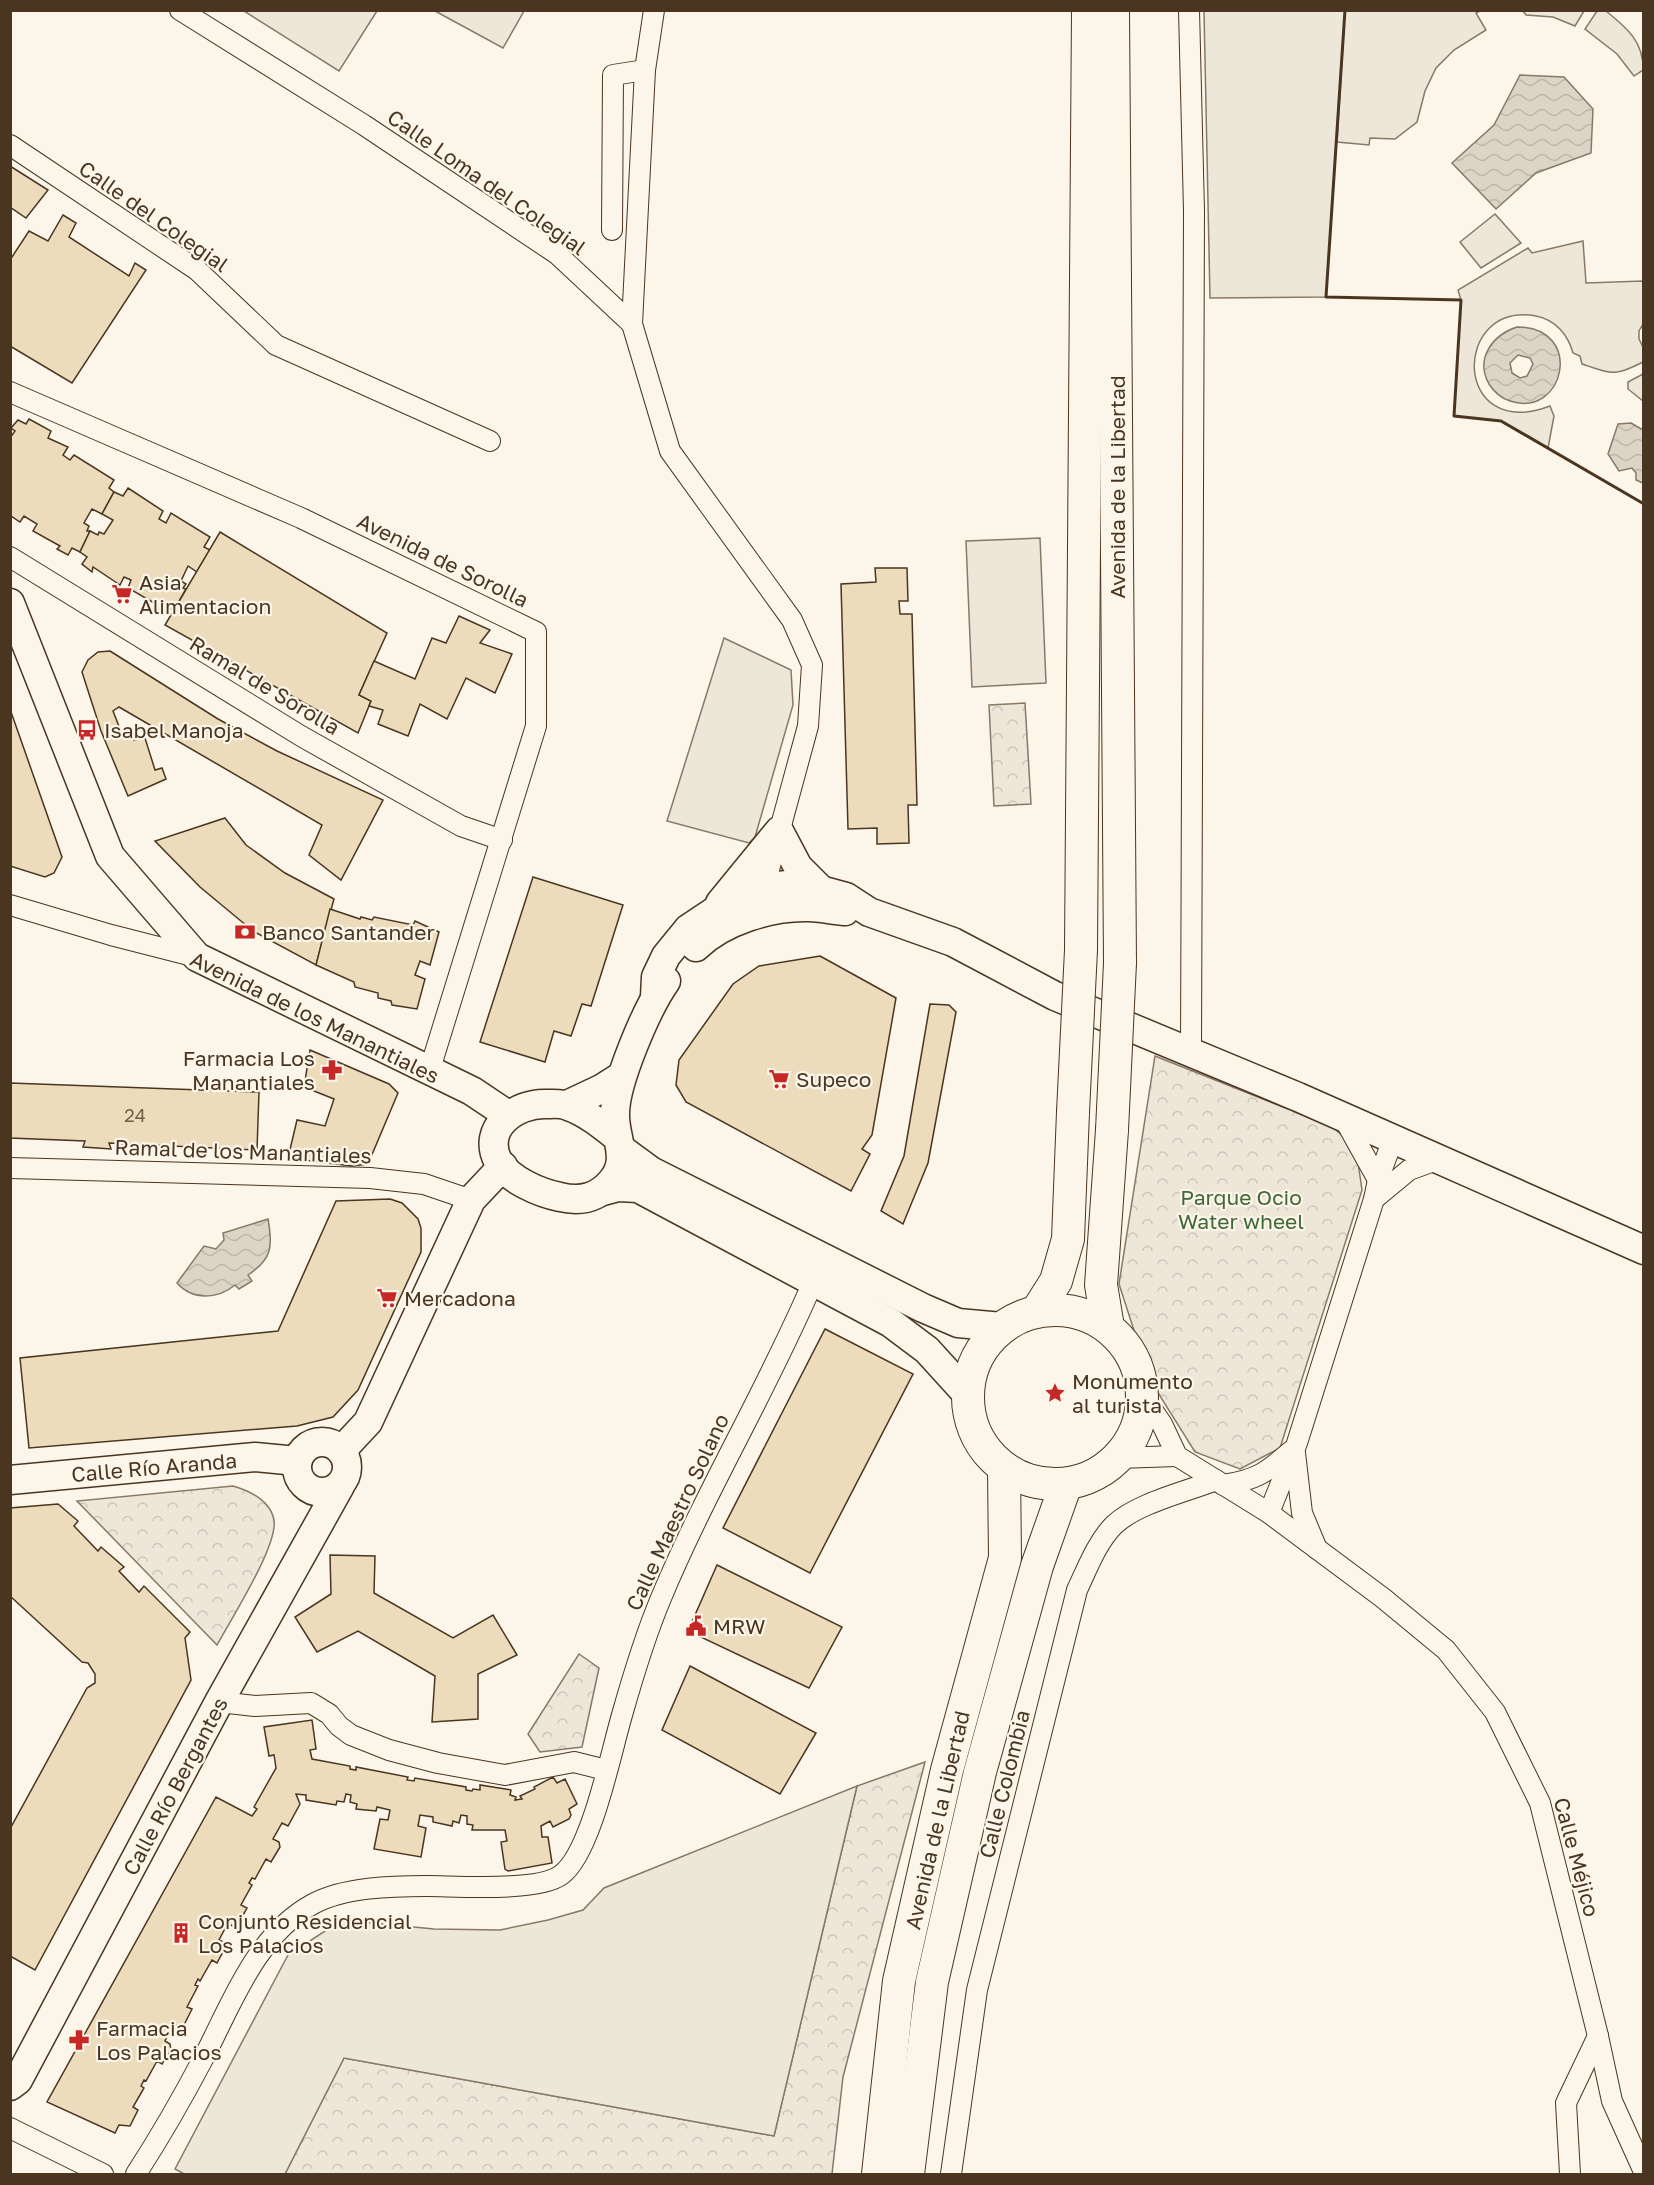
<svg xmlns="http://www.w3.org/2000/svg" width="1654" height="2185" viewBox="0 0 1654 2185" font-family="'Golos Text',sans-serif">
<style>
.grass{fill:#ede6d9;stroke:#887966;stroke-width:1.5}
.park{fill:url(#park-crowns);stroke:#887966;stroke-width:1.5}
.parking{fill:#ede7d9;stroke:#887966;stroke-width:1.5}
.water{fill:url(#water-waves);stroke:#887966;stroke-width:1.5;fill-rule:evenodd}
.building{fill:#ecdcbc;stroke:#4a3520;stroke-width:1.5}
.lines{fill:none;stroke-linecap:round;stroke-linejoin:round}
.minor-casing{stroke:#4a3520;stroke-width:22}
.secondary-casing{stroke:#4a3520;stroke-width:31}
.primary-casing{stroke:#4a3520;stroke-width:34}
.minor{stroke:#fbf6e9;stroke-width:20}
.secondary{stroke:#fbf6e9;stroke-width:28}
.primary{stroke:#fbf6e9;stroke-width:32}
.primary-bridge-casing{stroke:#4a3520;stroke-width:34;stroke-linecap:butt}
.primary-bridge{stroke:#fbf6e9;stroke-width:32}
.wall{stroke:#4a3520;stroke-width:3}
.labels{text-anchor:middle;dominant-baseline:central;stroke-width:4.5;stroke-linejoin:round;paint-order:stroke}
.number-label{font-size:18px;fill:#725f47}
.street-label{font-size:21px;fill:#4a3520;stroke:#fbf6e9}
.poi-label{font-size:21px;fill:#4a3520;stroke:#fbf6e9;text-anchor:start}
.park-label{font-size:21px;fill:#436837;stroke:#fbf6e9}
</style>
<defs>
<pattern id="park-crowns" width="20" height="18" patternUnits="userSpaceOnUse" patternTransform="scale(1.5)"><rect width="20" height="18" fill="#ede6d9"/><path d="M2 6a3 3 0 1 1 6 0M12 15a3 3 0 1 1 6 0" fill="none" stroke="#cdc6ba"/></pattern>
<pattern id="water-waves" width="16" height="10" patternUnits="userSpaceOnUse" patternTransform="scale(1.5)"><rect width="16" height="10" fill="#dcd4c6"/><path d="M0 5q4-4 8 0t8 0" fill="none" stroke="#beb7aa"/></pattern>
</defs>
<rect width="100%" height="100%" fill="#fbf6e9"/>
<g class="grass">
<polygon points="244,11 377,11 339,71"/>
<polygon points="435,11 524,11 503,48"/>
<polygon points="1345,11 1480,11 1476,13 1486,30 1454,50 1436,68 1425,91 1417,122 1395,139 1370,138 1369,145 1337,142"/>
<polygon points="1523,11 1584,11 1575,26 1553,17 1526,15"/>
<path d="M 1597,11 L 1606,11 C 1627,28 1644,42 1643,70 L 1634,76 L 1617,54 L 1585,29 Z"/>
<polygon points="1495,214 1521,243 1481,268 1460,242"/>
<path d="M 1583,241 L 1586,283 L 1643,281 L 1643,324 L 1639,331 L 1639,339 L 1643,347 L 1643,362 C 1614,377 1612,374 1582,364 L 1580,356 L 1573,353 C 1568,335 1556,320 1536,316 C 1451,301 1452,443 1550,406 L 1554,416 L 1548,448 L 1501,421 L 1454,416 L 1461,300 L 1458,290 L 1528,248 L 1532,253 Z"/>
<polygon points="1643,374 1643,401 1628,389 1628,382"/>
<polygon points="1040,538 1046,683 972,687 966,541"/>
</g>
<g class="park">
<polygon points="1025,703 1031,804 994,806 989,705"/>
<polygon points="1155,1056 1333,1127 1356,1149 1362,1190 1280,1448 1240,1469 1195,1452 1150,1380 1119,1284"/>
<path d="M 233,1486 C 250,1491 270,1500 274,1520 C 278,1546 231,1619 217,1645 L 77,1501 Z"/>
<polygon points="579,1654 599,1668 582,1747 540,1752 528,1734"/>
<polygon points="925,1762 843,2077 832,2174 285,2174 344,2058 774,2136 857,1786"/>
</g>
<g class="parking">
<polygon points="1204,11 1345,11 1326,297 1210,298"/>
<polygon points="724,638 791,670 793,705 755,837 749,843 667,821"/>
<polygon points="857,1786 774,2136 344,2058 285,2174 184,2174 175,2169 288,1955 342,1920 434,1929 500,1930 548,1920 583,1910 604,1888"/>
</g>
<g class="water">
<polygon points="1520,75 1564,77 1593,109 1591,153 1536,173 1496,209 1452,163 1494,125"/>
<path d="M 1517,327 C 1585,327 1565,419 1510,401 C 1501,398 1494,392 1489,384 C 1475,359 1492,335 1517,327 ZM 1518,355 L 1530,358 L 1533,364 L 1527,376 L 1520,378 L 1512,373 L 1510,363 Z"/>
<polygon points="1631,423 1643,430 1643,483 1636,480 1636,473 1632,468 1619,471 1608,454 1618,424"/>
<path d="M 268,1219 C 273,1247 272,1259 248,1275 L 252,1281 L 239,1289 L 235,1285 C 218,1299 193,1301 177,1283 L 204,1246 L 216,1249 L 224,1240 L 223,1233 Z"/>
</g>
<g class="building">
<polygon points="10,166 48,190 26,218 10,207"/>
<polygon points="63,215 76,223 69,237 129,276 135,263 146,270 72,383 10,346 10,260 29,231 48,241"/>
<polygon points="29,419 51,431 48,438 68,447 63,455 70,460 74,455 114,480 109,488 114,492 102,514 92,509 84,523 89,526 87,531 90,531 80,552 72,548 68,555 57,549 60,546 33,531 37,524 24,516 20,522 11,516 10,438 15,431 11,428 18,420 26,424"/>
<polygon points="128,488 163,511 159,519 166,523 171,513 210,537 204,547 210,550 197,572 188,566 181,581 186,584 183,588 186,589 174,610 165,607 163,612 154,608 156,604 128,588 131,580 124,577 120,585 93,567 92,572 82,564 87,557 80,552 90,531 98,535 99,532 104,534 113,520 102,514 114,492 123,496"/>
<polygon points="220,532 387,633 359,695 371,701 358,733 165,625"/>
<polygon points="875,568 907,568 908,601 899,601 900,614 912,614 917,805 908,805 909,843 877,844 877,828 848,829 841,584 876,582"/>
<polygon points="459,616 490,630 480,643 512,654 495,693 466,678 447,719 420,704 408,736 378,724 383,710 369,706 371,701 359,695 374,661 415,679 432,638 446,643"/>
<polygon points="110,651 218,719 277,751 383,800 341,880 309,855 322,825 119,707 113,711 122,734 131,731 134,740 145,738 155,770 162,768 166,779 128,796 101,731 82,672 88,660 98,652"/>
<polygon points="10,709 62,857 54,873 45,877 10,866"/>
<polygon points="225,818 246,845 285,873 334,899 316,965 253,931 200,887 155,841"/>
<polygon points="533,877 623,905 591,1006 582,1004 571,1036 554,1031 545,1062 480,1042"/>
<polygon points="330,909 360,919 361,917 372,920 374,917 413,925 415,921 439,932 430,965 420,961 415,975 425,979 417,1009 392,1005 391,1001 378,998 378,993 355,987 354,982 316,965"/>
<polygon points="820,956 896,998 872,1135 862,1149 870,1154 851,1191 686,1102 676,1085 679,1060 733,984 759,966"/>
<polygon points="930,1004 949,1005 956,1012 928,1163 903,1224 881,1211 904,1156"/>
<polygon points="310,1050 389,1084 398,1093 368,1164 352,1166 288,1158 297,1120 325,1126 334,1099 304,1087"/>
<polygon points="10,1083 259,1092 257,1150 109,1143 111,1149 83,1147 85,1141 10,1138"/>
<polygon points="390,1199 402,1203 418,1219 421,1228 421,1252 358,1390 333,1417 297,1426 29,1448 20,1358 278,1331 336,1201"/>
<polygon points="825,1329 913,1374 810,1573 723,1528"/>
<polygon points="58,1504 78,1521 74,1526 98,1551 101,1547 124,1567 119,1571 139,1592 144,1586 190,1632 185,1638 191,1680 35,1970 10,1956 10,1829 87,1688 95,1683 95,1674 88,1663 82,1662 10,1596 10,1508"/>
<polygon points="330,1555 375,1556 374,1593 453,1638 493,1615 517,1655 478,1674 478,1719 432,1722 435,1676 358,1631 317,1652 295,1617 331,1594"/>
<polygon points="717,1565 842,1627 809,1688 688,1631"/>
<polygon points="690,1666 816,1733 780,1794 662,1730"/>
<polygon points="312,1720 316,1749 310,1750 312,1759 350,1766 350,1769 356,1770 356,1767 408,1777 407,1780 414,1781 415,1778 466,1787 466,1790 472,1791 473,1789 480,1790 480,1785 511,1790 510,1795 516,1797 515,1800 522,1799 520,1796 535,1789 534,1787 553,1777 557,1783 565,1779 577,1804 569,1809 571,1815 569,1819 553,1827 550,1821 541,1826 542,1837 548,1837 552,1863 508,1871 505,1869 501,1842 507,1841 505,1830 472,1830 473,1825 467,1824 467,1816 461,1815 459,1823 453,1821 452,1826 433,1822 433,1817 420,1815 418,1826 426,1828 421,1857 374,1849 380,1819 388,1820 390,1810 377,1807 376,1811 356,1809 357,1804 350,1802 351,1795 346,1794 344,1802 337,1801 336,1805 306,1800 306,1795 296,1794 300,1804 288,1826 282,1823 273,1839 279,1842 280,1847 271,1862 266,1859 255,1879 252,1878 249,1883 252,1885 241,1905 247,1908 238,1924 234,1927 228,1923 219,1940 225,1943 225,1948 217,1963 212,1960 200,1981 198,1979 195,1985 198,1986 187,2007 192,2009 184,2025 179,2027 173,2024 165,2041 170,2044 171,2049 162,2064 157,2061 146,2081 144,2080 141,2086 144,2088 133,2107 138,2110 130,2126 119,2125 115,2133 47,2102 216,1797 252,1816 257,1809 254,1807 276,1768 274,1755 269,1756 264,1727"/>
</g>
<g class="lines">
<g class="minor-casing">
<g id="minor">
<polyline points="180,10 364,125 557,254 632,324 670,451 792,620 812,665 808,726 767,877 767,887"/>
<polyline points="1189,10 1194,211 1191,1051"/>
<polyline points="645,70 654,10"/>
<polyline points="10,145 197,270 276,345 490,441"/>
<polyline points="612,230 613,75 645,70 632,324"/>
<polyline points="10,392 301,518 536,632 536,726 429,1072"/>
<polyline points="10,557 301,736 461,826 502,840"/>
<polyline points="10,905 111,935 197,957"/>
<polyline points="1343,1117 1378,1180"/>
<polyline points="10,1168 370,1178 424,1184 471,1200"/>
<polyline points="1374,1199 1409,1170 1439,1159"/>
<polyline points="1142,1395 1162,1424 1177,1456 1269,1513 1383,1598 1446,1650 1495,1712 1540,1803 1598,2036 1612,2101 1644,2172"/>
<polyline points="1295,1453 1302,1513 1317,1549"/>
<polyline points="1118,1458 1177,1456"/>
<path d="M 1223,1485 C 1256,1480 1266,1473 1291,1451"/>
<polyline points="1269,1513 1297,1443 1374,1199 1378,1180 1393,1139"/>
<polyline points="219,1702 255,1706 311,1703 329,1714 339,1726 351,1735 389,1750 438,1763 505,1775 574,1762 606,1770"/>
<polyline points="10,2128 103,2174"/>
<path d="M 136,2174 C 160,2137 183,2097 204,2057 C 232,2003 256,1935 313,1904 C 344,1887 393,1886 427,1886 C 457,1886 538,1892 561,1875 C 591,1854 611,1752 622,1715 C 633,1676 645,1636 661,1598 C 706,1490 767,1390 813,1282"/>
<path d="M 951,2174 L 977,1990 L 1077,1590 C 1087,1569 1097,1542 1114,1525 C 1137,1503 1186,1492 1216,1480"/>
<polyline points="1570,2174 1566,2103 1598,2036"/>
</g>
</g>
<g class="secondary-casing">
<g id="secondary">
<polyline points="10,603 110,856 197,957 472,1091 508,1115"/>
<polyline points="720,903 779,831 798,867 821,890"/>
<path d="M 696,947 C 723,921 771,906 808,907 C 820,907 832,910 845,911"/>
<polyline points="655,997 656,977 666,956 688,929 727,903 767,887 798,884 846,897 869,912 953,942 1055,996 1298,1097 1644,1250"/>
<polyline points="567,1105 601,1089 620,1077"/>
<path d="M 618,1138 C 603,1126 586,1112 568,1106 C 562,1103 553,1104 546,1104 C 516,1103 481,1128 498,1161 C 509,1180 540,1193 560,1197 C 581,1202 598,1198 612,1181 C 630,1160 615,1139 615,1116 C 614,1084 647,1008 666,981"/>
<polyline points="621,1149 651,1171 923,1308 958,1323 1002,1327"/>
<polyline points="603,1191 618,1187 638,1188 891,1323 927,1350 967,1394"/>
<circle cx="322" cy="1467" r="25"/>
<polyline points="341,1451 368,1422 471,1200 503,1166"/>
<polyline points="10,1480 255,1457 297,1461"/>
<polyline points="10,2086 18,2080 219,1702 340,1486"/>
</g>
</g>
<g class="primary-casing">
<g id="primary">
<polyline points="1113,10 1120,963"/>
<polyline points="1081,950 1088,10"/>
<circle cx="1055" cy="1397" r="87"/>
<polyline points="1037,1311 1056,1281 1068,1239 1073,1112"/>
<polyline points="1108,1327 1101,1285 1112,1130"/>
<polyline points="878,2174 899,1981 947,1770 1005,1558 1004,1469"/>
<polyline points="908,2174 932,1982 980,1772 1037,1566 1066,1484"/>
</g>
</g>
<use href="#minor" class="minor"/>
<use href="#secondary" class="secondary"/>
<use href="#primary" class="primary"/>
<g class="primary-bridge-casing">
<g id="primary-bridge">
<polyline points="1073,1112 1081,950"/>
<polyline points="1112,1130 1120,963"/>
</g>
</g>
<use href="#primary-bridge" class="primary-bridge"/>
<polyline class="wall" points="1345,10 1326,297 1461,300 1454,416 1501,421 1644,504"/>
</g>
<defs>
<g id="supermarket-bare" transform="scale(1.62)"><path d="M-6-5.5h2.5l.6 2H6L4.5 2H-2.5L-4.4-4H-6ZM-1.5 3.2a1.3 1.3 0 1 0 .1 0ZM3 3.2a1.3 1.3 0 1 0 .1 0Z" fill="#c62828" stroke="#fbf6e9" stroke-width="2.5" paint-order="stroke"/></g>
<g id="bus-bare" transform="scale(1.62)"><path d="M-5-6H5V4H4V6H2V4H-2V6H-4V4H-5ZM-3.5-4V0h7V-4ZM-3.5 1.2v1.5H-2V1.2ZM2 1.2v1.5H3.5V1.2Z" fill="#c62828" stroke="#fbf6e9" stroke-width="2.5" paint-order="stroke"/></g>
<g id="bank-bare" transform="scale(1.62)"><path d="M-6-4H6V4H-6ZM0-2.3a2.3 2.3 0 1 0 0 4.6a2.3 2.3 0 1 0 0-4.6Z" fill="#c62828" stroke="#fbf6e9" stroke-width="2.5" paint-order="stroke"/></g>
<g id="pharmacy-bare" transform="scale(1.62)"><path d="M-2-6h4v4h4v4h-4v4h-4v-4h-4v-4h4Z" fill="#c62828" stroke="#fbf6e9" stroke-width="2.5" paint-order="stroke"/></g>
<g id="sight-bare" transform="scale(1.62)"><path d="M0-6L1.8-2.2L6-1.7L2.9 1.2L3.7 5.4L0 3.3L-3.7 5.4L-2.9 1.2L-6-1.7L-1.8-2.2Z" fill="#c62828" stroke="#fbf6e9" stroke-width="2.5" paint-order="stroke"/></g>
<g id="civic-bare" transform="scale(1.62)"><path d="M-.6-6.5H3V-4.5H.6V-3L4-1V1h2V6H-6V1h2V-1L-.6-3ZM-1.2 2.5V6h2.4V2.5Z" fill="#c62828" stroke="#fbf6e9" stroke-width="2.5" paint-order="stroke"/></g>
<g id="building-bare" transform="scale(1.62)"><path d="M-4-6H4V6H1V3H-1V6H-4ZM-2.5-4.3h1.7v1.8h-1.7ZM.8-4.3h1.7v1.8H.8ZM-2.5-1h1.7V.8h-1.7ZM.8-1h1.7V.8H.8Z" fill="#c62828" stroke="#fbf6e9" stroke-width="2.5" paint-order="stroke"/></g>
</defs>
<g fill-rule="evenodd">
<use href="#supermarket-bare" x="122" y="594"/>
<use href="#bus-bare" x="87" y="730"/>
<use href="#bank-bare" x="245" y="932"/>
<use href="#pharmacy-bare" x="332" y="1070"/>
<use href="#supermarket-bare" x="779" y="1079"/>
<use href="#supermarket-bare" x="387" y="1298"/>
<use href="#sight-bare" x="1055" y="1393"/>
<use href="#civic-bare" x="696" y="1626"/>
<use href="#building-bare" x="181" y="1933"/>
<use href="#pharmacy-bare" x="79" y="2040"/>
</g>
<g class="labels">
<g class="number-label">
<text x="135" y="1115">24</text>
</g>
<g class="street-label">
<text transform="translate(487 182) rotate(35)">Calle Loma del Colegial</text>
<text transform="translate(154 216) rotate(35)">Calle del Colegial</text>
<text transform="translate(1117 487) rotate(-90)">Avenida de la Libertad</text>
<text transform="translate(443 560) rotate(26)">Avenida de Sorolla</text>
<text transform="translate(265 685) rotate(31)">Ramal de Sorolla</text>
<text transform="translate(315 1017) rotate(26)">Avenida de los Manantiales</text>
<text transform="translate(243 1151) rotate(2)">Ramal de los Manantiales</text>
<text transform="translate(154 1467) rotate(-5)">Calle Río Aranda</text>
<text transform="translate(677 1512) rotate(-65)">Calle Maestro Solano</text>
<text transform="translate(1004 1784) rotate(-76)">Calle Colombia</text>
<text transform="translate(175 1786) rotate(-62)">Calle Río Bergantes</text>
<text transform="translate(937 1820) rotate(-77)">Avenida de la Libertad</text>
<text transform="translate(1577 1857) rotate(75)">Calle Méjico</text>
</g>
<g class="poi-label">
<text x="139" y="582">Asia<tspan x="139" dy="24">Alimentacion</tspan></text>
<text x="104" y="730">Isabel Manoja</text>
<text x="262" y="932">Banco Santander</text>
<text x="315" y="1058" text-anchor="end">Farmacia Los<tspan x="315" dy="24">Manantiales</tspan></text>
<text x="796" y="1079">Supeco</text>
<text x="404" y="1298">Mercadona</text>
<text x="1072" y="1381">Monumento<tspan x="1072" dy="24">al turista</tspan></text>
<text x="713" y="1626">MRW</text>
<text x="198" y="1921">Conjunto Residencial<tspan x="198" dy="24">Los Palacios</tspan></text>
<text x="96" y="2028">Farmacia<tspan x="96" dy="24">Los Palacios</tspan></text>
</g>
<g class="park-label">
<text x="1241" y="1197">Parque Ocio<tspan x="1241" dy="24">Water wheel</tspan></text>
</g>
</g>
<rect width="1654" height="2185" fill="none" stroke="#4a3520" stroke-width="24"/>
</svg>
